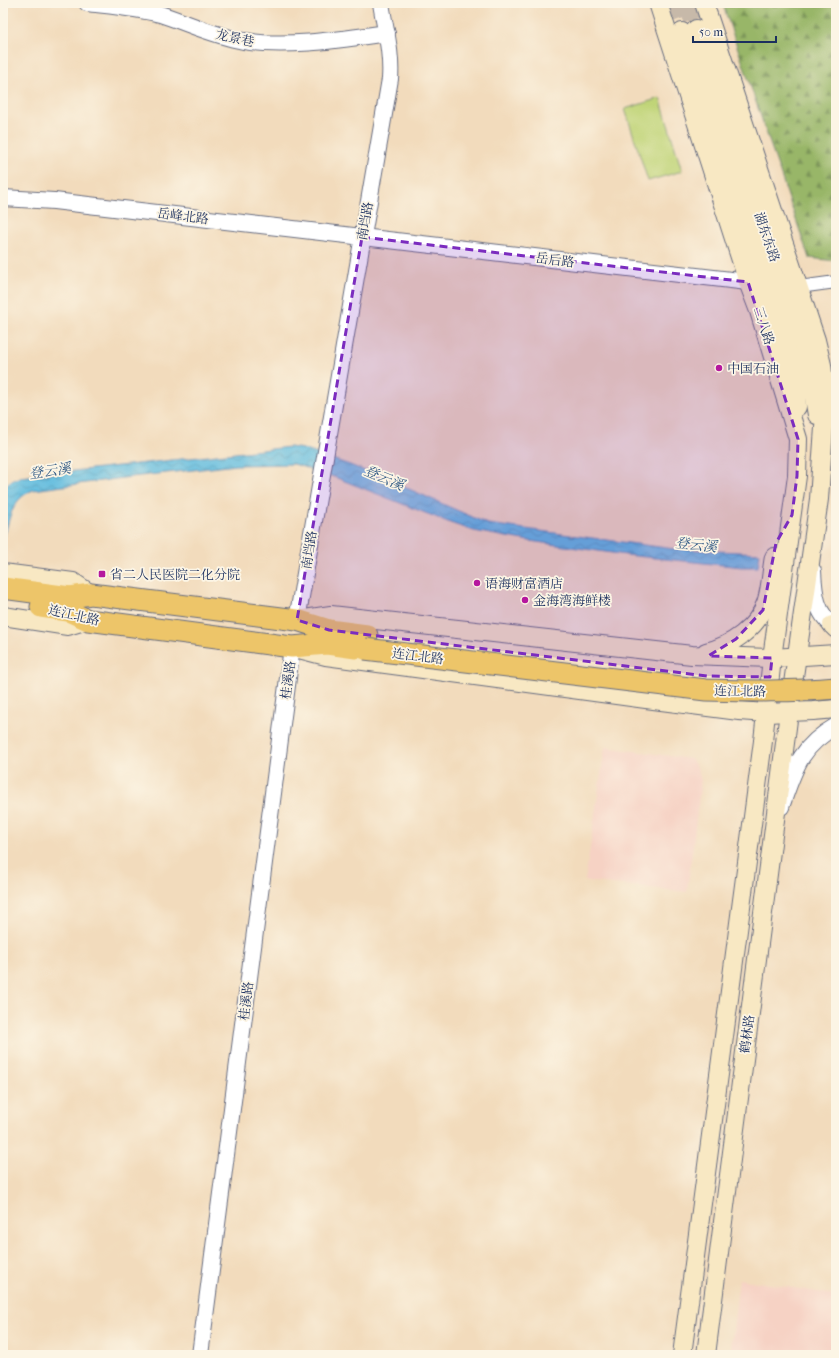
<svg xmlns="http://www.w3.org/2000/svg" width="839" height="1358" viewBox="0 0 839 1358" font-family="'IM FELL French Canon','Noto Serif SC',serif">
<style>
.built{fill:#f6d2c4}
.green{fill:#c0d477;stroke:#6e826a}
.forest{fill:url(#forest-firs);stroke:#5a7263}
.water{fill:url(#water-waves);stroke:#3e769e}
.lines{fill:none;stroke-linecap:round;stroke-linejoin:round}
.secondary-tunnel{stroke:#c7b9a9;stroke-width:18;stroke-dasharray:18 9;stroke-linecap:butt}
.minor-casing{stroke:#666b7f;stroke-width:14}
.tertiary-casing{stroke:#666b7f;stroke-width:18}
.secondary-casing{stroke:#666b7f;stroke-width:20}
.trunk-casing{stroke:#666b7f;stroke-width:23}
.minor{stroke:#fff;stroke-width:12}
.tertiary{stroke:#fff;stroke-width:16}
.secondary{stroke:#f8e8c3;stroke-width:18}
.trunk{stroke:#edc569;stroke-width:21}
.trunk-bridge-casing{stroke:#666b7f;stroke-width:23;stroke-linecap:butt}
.trunk-bridge{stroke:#edc569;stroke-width:21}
.marked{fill:#7b2cbf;fill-opacity:0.2;stroke:#7b2cbf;stroke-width:3;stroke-dasharray:8 5;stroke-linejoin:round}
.poi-dot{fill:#b5179e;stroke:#fcf5e5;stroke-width:1.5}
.labels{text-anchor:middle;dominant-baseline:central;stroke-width:3.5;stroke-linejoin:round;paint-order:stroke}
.street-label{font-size:13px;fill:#1b2f5e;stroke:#fcf5e5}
.poi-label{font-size:13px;fill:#1b2f5e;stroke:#fcf5e5;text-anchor:start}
.water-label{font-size:14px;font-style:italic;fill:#305985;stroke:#fcf5e5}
</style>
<defs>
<pattern id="forest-firs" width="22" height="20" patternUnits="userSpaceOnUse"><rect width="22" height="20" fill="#98b668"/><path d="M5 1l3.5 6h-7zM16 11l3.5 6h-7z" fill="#7b9459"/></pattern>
<pattern id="water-waves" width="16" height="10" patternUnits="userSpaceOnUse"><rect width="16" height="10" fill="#61bcdf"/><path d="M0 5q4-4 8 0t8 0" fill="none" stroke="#4f99b8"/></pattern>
</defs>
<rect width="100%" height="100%" fill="#fcf5e5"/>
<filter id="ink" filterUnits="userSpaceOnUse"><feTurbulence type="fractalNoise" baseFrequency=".025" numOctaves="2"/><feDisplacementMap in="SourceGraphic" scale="8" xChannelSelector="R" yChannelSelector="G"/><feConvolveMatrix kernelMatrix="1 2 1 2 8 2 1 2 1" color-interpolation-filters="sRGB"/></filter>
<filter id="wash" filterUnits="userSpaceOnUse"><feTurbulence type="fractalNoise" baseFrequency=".012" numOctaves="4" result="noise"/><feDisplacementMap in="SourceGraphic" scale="16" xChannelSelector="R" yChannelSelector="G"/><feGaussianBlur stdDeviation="0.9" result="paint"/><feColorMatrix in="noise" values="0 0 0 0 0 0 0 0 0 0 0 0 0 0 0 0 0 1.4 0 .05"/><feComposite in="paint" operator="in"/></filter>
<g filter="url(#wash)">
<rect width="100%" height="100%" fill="#f2dbbc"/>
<g class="built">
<polygon points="605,747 691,759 698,769 701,781 687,892 585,881"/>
<polygon points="739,1279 836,1295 836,1355 730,1355"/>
</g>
<polygon class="green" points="660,98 682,171 648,181 625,109"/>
<polygon class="forest" points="737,3 836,3 836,261 809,258 723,5"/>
<path class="water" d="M 289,447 L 303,449 L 350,465 L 400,485 L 488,524 L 674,549 L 760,553 L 758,567 L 742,567 L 626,555 L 523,540 L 474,531 L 453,524 L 337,478 L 294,464 L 237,465 L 131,477 L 33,490 C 10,500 10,519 3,541 L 3,487 L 11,481 L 20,477 Z"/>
</g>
<g filter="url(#ink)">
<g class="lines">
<g class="secondary-tunnel">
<polyline points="672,3 682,32"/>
<polyline points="687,3 696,29"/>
</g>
<g class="minor-casing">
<polyline id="minor" points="799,287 836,282"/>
</g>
<g class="tertiary-casing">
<g id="tertiary">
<path d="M 87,3 C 112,6 136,8 160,14 C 188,23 214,36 244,41 C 288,48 343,39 387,33"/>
<polyline points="3,198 54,201 748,282"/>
<path d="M 813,571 C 814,592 816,616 836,627"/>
<path d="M 297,620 L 390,79 C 392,53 385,29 381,3"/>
<path d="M 781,807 C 794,770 799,747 836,726"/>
<polyline points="200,1355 292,647"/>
</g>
</g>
<g class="secondary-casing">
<g id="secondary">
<polyline points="658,3 748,282 759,311 798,439 797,476 772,658 763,741 682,1355"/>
<polyline points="704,3 816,340 822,365 826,399 819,499 789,712 721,1237 706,1355"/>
<polyline points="696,29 789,303 809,368 817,415"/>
<polyline points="682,32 784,338 796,384 797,407"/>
<polyline points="3,573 73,582 91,594"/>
<polyline points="3,616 68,626 88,620"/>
<polyline points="298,620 331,615 692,655 772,658 836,654"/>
<polyline points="832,625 836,629"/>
<polyline points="299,649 326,656 646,699 739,711 766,713 813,711 836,709"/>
<path d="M 706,652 C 731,646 757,628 766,603 C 771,589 771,572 774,557"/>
</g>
</g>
<g class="trunk-casing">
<g id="trunk">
<polyline points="3,588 70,597 91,594 297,620 329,630 367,635"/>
<polyline points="41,607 68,611 88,620 292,647 327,644 356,648"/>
</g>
</g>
<use href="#minor" class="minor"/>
<use href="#tertiary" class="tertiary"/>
<use href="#secondary" class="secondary"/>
<use href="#trunk" class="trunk"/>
<g class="trunk-bridge-casing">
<path id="trunk-bridge" d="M 365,649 L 706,690 C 749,691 792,692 836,688"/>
</g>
<use href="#trunk-bridge" class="trunk-bridge"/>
</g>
</g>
<path class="marked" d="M 362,237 L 748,282 L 798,439 L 797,476 L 792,515 L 776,543 L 763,610 L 736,639 L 708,656 L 772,658 L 770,677 L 707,676 L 329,630 L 297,620 Z"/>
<g class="poi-dot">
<circle cx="719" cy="368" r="4"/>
<rect x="98" y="570" width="8" height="8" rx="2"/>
<circle cx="477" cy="583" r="4"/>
<circle cx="525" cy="600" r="4"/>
</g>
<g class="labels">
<g class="street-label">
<text transform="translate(235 38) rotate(12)">龙景巷</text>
<text transform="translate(183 216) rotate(7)">岳峰北路</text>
<text transform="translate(365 221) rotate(-80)">南垱路</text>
<text transform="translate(767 237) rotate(71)">湖东东路</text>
<text transform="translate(555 260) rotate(7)">岳后路</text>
<text transform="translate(764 326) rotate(72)">三八路</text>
<text transform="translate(309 550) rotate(-81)">南垱路</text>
<text transform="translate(74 615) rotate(13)">连江北路</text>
<text transform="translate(418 656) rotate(7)">连江北路</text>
<text transform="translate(288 680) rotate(-82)">桂溪路</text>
<text transform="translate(740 691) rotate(1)">连江北路</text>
<text transform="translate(246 1001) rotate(-83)">桂溪路</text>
<text transform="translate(747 1034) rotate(-82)">鹤林路</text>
</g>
<g class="poi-label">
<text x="727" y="368">中国石油</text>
<text x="110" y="574">省二人民医院二化分院</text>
<text x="485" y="583">语海财富酒店</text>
<text x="533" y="600">金海湾海鲜楼</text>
</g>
<g class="water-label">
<text transform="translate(50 471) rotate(-8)">登云溪</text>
<text transform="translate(384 478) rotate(23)">登云溪</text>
<text transform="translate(696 545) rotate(6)">登云溪</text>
</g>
</g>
<rect width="839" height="1358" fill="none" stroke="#fcf5e5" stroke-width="16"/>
<path d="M693 36v6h83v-6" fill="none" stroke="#1b2f5e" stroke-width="2"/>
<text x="699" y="36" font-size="12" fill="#1b2f5e" stroke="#fcf5e5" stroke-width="3" paint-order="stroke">50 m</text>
</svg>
